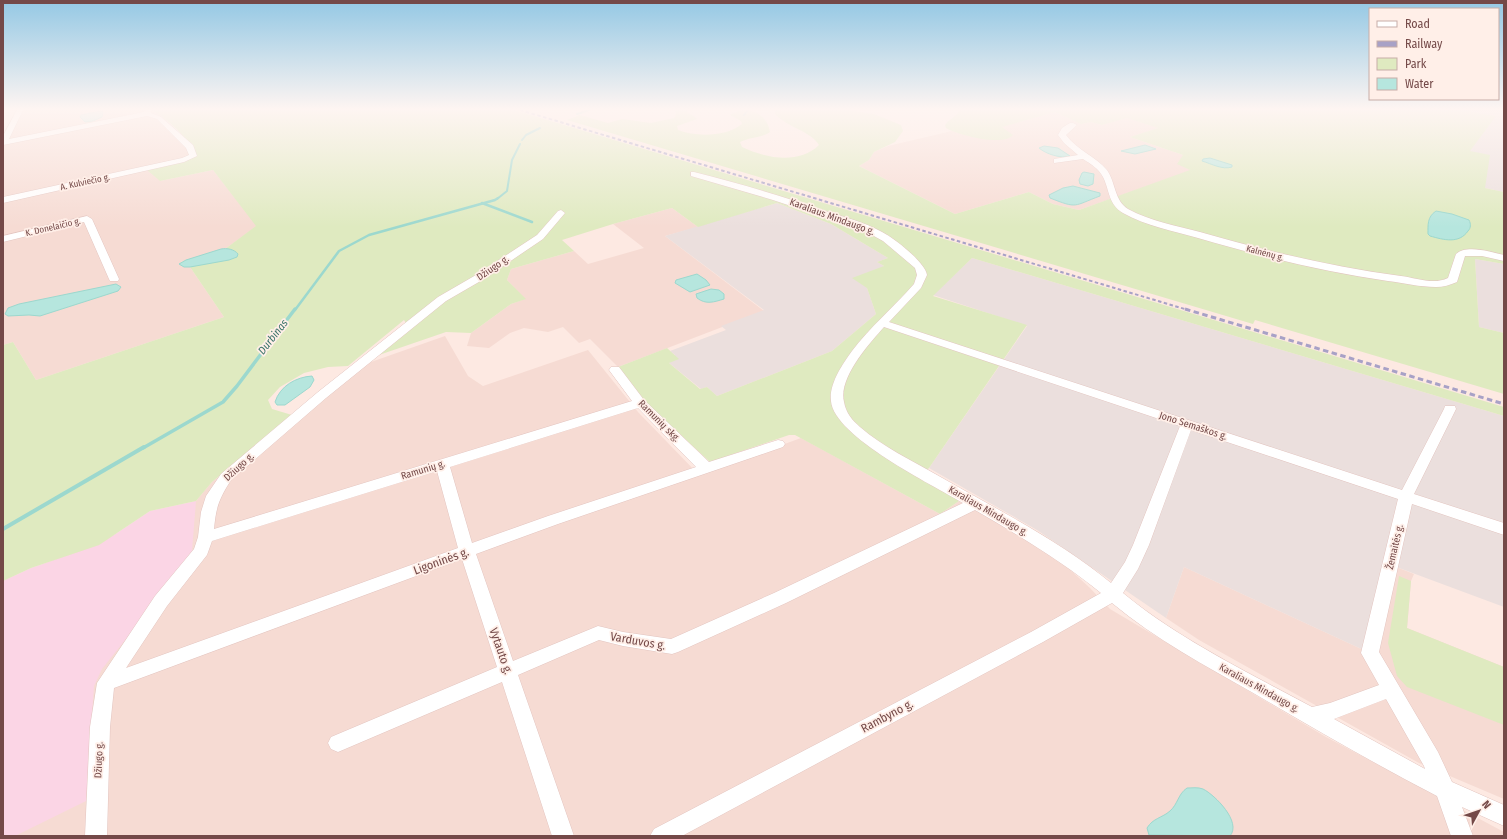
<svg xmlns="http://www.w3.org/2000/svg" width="1507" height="839" viewBox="0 0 1507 839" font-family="'Fira Sans Condensed',sans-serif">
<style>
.residential{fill:#f6dbd3}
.industrial{fill:#ebdfdd}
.medical{fill:#fbd5e5}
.green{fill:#dfeac0}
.water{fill:#b6e6de;stroke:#9cd8ce}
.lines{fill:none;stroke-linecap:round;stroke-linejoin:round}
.stream-far3{stroke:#9cd8ce;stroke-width:2}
.stream-far2{stroke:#9cd8ce;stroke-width:2.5}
.stream-far1{stroke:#9cd8ce;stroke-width:3.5}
.stream{stroke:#9cd8ce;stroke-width:4}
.minor-casing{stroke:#e3c5c0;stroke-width:1}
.minor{fill:#fff;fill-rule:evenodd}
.rail-far1{stroke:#a8a1c6;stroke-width:2;stroke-dasharray:3.5 2.5;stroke-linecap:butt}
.rail{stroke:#a8a1c6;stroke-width:3;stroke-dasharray:5.5 3.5;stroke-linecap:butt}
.labels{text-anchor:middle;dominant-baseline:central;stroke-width:3.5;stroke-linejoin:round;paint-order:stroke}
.far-street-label{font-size:9px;fill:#744948;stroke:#ffefe8}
.street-label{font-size:10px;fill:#744948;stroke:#ffefe8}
.water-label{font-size:11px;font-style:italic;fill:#39736a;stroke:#ffefe8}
.near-street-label{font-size:12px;fill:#744948;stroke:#ffefe8}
</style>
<rect width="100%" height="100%" fill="#fde9e2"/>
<g class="residential">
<polygon points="16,110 153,110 154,112 163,117 193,146 197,156 183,162 160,181 213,170 257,226 225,249 181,262 181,266 190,267 224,317 36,380 13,342 3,345 3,136"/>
<polygon points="1055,112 1081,124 1091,122 1102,125 1127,118 1159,128 1130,137 1183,155 1190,171 1079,210 1053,204 1029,192 955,214 859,166 869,160 874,152 888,146 952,131 973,137 990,139 1001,127"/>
<polygon points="672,208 698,227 665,236 764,311 618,367 590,339 579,343 563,327 548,332 524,328 510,333 489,348 467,346 471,333 511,304 525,299 507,280 511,269 574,251 588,264 644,248 613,224"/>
<polygon points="445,336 468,376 483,386 588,350 638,412 699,475 801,438 940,514 959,501 980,510 1066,566 1090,588 1110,609 1326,737 1504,832 1504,836 3,836 3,581 196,501 212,482 261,441 371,362"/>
<polygon points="1391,565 1414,574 1411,581 1407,628 1504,667 1504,799 1419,763 1199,640 1166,618 1184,567 1370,653"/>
</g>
<g class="industrial">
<polygon points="1462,110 1504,110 1504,192 1485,188 1470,151"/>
<polygon points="777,203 831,224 888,258 877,262 884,266 867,288 876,314 832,351 717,396 707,387 701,389 669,363 675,355 670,351 726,330 721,326 764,310 665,236"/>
<polygon points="972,258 1504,416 1504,607 1391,565 1370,653 1184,567 1166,618 1037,530 929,468 1027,326 933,295"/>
<polygon points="1475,259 1504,264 1504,333 1479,327"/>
</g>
<polygon class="medical" points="196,501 192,551 165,590 102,669 94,686 86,801 15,836 3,836 3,581 31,568 99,545 150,511"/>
<g class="green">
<path d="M 153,110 L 514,110 L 1504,407 L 1504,416 L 972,258 L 933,296 L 1027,325 L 929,468 L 921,476 L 959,501 L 940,514 L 795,435 L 789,435 L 710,462 L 651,408 L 640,396 L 618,367 L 667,348 L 679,359 L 669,363 L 700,389 L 707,387 L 717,396 L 832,351 L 876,314 L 867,288 L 852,278 L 884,266 L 877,262 L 888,258 L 831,224 L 777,203 L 698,227 L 672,208 L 613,224 L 562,240 L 574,251 L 511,269 L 507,280 L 526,299 L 511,304 L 471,333 L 446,332 L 379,355 L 410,330 L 404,320 L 348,366 L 328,367 L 304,373 L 280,387 L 268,400 L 272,409 L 292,415 L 212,482 L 196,501 L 150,511 L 99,545 L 31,568 L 3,581 L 3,345 L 13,342 L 36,380 L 224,317 L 190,267 L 184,267 L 179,264 L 186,260 L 225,249 L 256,226 L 213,170 L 160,181 L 147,170 L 183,162 L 197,156 C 191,141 168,119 154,112 Z"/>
<path d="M 675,110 L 687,110 L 688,113 L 694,116 L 697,119 L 677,126 L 678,130 C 696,137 726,137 742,124 L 741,121 L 730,115 C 740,107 758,109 765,120 C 768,123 769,128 770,132 C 761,138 750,137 740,142 L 742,147 C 765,158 799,165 819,145 C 811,131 788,128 775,114 L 775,110 L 847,110 L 874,114 L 901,125 L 903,131 L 895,142 L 874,152 L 869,160 L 859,166 L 955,214 L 1029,192 L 1053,204 L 1079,210 L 1190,170 L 1177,164 L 1183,155 L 1130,137 L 1158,128 L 1127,118 L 1102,125 L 1091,122 L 1081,124 L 1055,112 L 1002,127 L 1013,135 C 1003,147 958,135 946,128 L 945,125 C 949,119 957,117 959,110 L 1462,110 L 1496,116 L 1470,151 L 1490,155 L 1485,188 L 1504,192 L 1504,264 L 1475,259 L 1479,327 L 1504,333 L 1504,394 L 1255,320 L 1253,324 L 567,120 L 580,115 L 608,123 L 622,119 L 651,123 L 674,118 L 676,115 Z"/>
<polygon points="1399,576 1411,581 1407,628 1504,667 1504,725 1407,687 1397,676 1388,643"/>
</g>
<g class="water">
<polygon points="101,111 103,112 102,117 93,121 85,122 80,117 81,115"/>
<polygon points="1145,145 1156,149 1135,154 1121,151"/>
<path d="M 1044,146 L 1058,148 L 1070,156 C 1061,159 1046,154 1039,148 Z"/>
<path d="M 1210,158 L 1232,165 L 1232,167 C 1222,170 1212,164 1202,161 L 1203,159 Z"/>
<polygon points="1084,172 1094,174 1093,184 1088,186 1080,184 1079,180 1082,173"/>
<path d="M 1073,186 L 1100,193 L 1100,196 C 1073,206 1078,209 1050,198 L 1049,195 L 1063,188 Z"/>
<path d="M 1436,211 L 1452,214 L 1469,220 C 1471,224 1471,228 1468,231 C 1459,244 1444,240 1430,236 L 1428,234 C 1428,225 1427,217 1436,211 Z"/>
<path d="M 221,249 C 227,248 234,249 238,254 L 237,257 L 229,260 L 190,267 L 184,267 L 179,264 L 186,260 Z"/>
<polygon points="697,274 706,280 710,285 690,292 675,283 676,280"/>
<polygon points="116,284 121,287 118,291 40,316 29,315 8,316 5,314 8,308 19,304"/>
<path d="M 711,289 L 719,290 L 724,294 L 724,299 C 714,302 706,305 697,298 L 696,294 Z"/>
<path d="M 312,376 L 314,380 L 310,387 L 285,405 L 277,405 L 275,402 C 280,386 296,377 312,376 Z"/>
<path d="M 1187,788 C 1192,788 1198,787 1203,789 C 1215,795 1242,822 1230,836 L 1149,835 L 1147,828 C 1153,818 1162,818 1170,811 C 1178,804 1178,794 1187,788 Z"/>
</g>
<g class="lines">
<g class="stream-far3">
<polyline points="577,114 589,110"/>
<polyline points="744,115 748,110"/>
<polyline points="522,140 526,135 540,128"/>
<polyline points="497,199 507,191 512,160 520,144"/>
</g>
<g class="stream-far2">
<polyline points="482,203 532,222"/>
<polyline points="295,310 339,251 369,235 495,200 498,198"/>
</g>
<polyline class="stream-far1" points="143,448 223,402 237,386 295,309"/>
<polyline class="stream" points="3,529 144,447"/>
<g class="minor-casing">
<g id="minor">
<polygon points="17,110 23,110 9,139 144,112 146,110 152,110 151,113 161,117 193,145 197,156 184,162 3,203 3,197 182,158 189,155 186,148 157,119 147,116 3,145 3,136"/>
<path d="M 1070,123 L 1073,123 L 1077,125 L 1066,135 C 1077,150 1095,156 1107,170 C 1116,183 1114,200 1128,209 C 1150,221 1177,226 1200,232 C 1266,251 1333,267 1401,276 C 1416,278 1434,285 1448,278 L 1456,254 C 1466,244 1492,252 1504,255 L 1504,261 L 1482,256 L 1465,256 L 1457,282 C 1450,285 1443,287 1436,287 C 1420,287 1404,283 1388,281 C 1324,272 1260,256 1198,238 C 1174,231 1146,226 1123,213 C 1108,204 1110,191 1103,177 C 1099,169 1091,164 1083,159 L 1054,163 L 1054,159 L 1078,155 L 1064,143 L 1058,135 L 1062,128 Z"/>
<path d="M 691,172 L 694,172 C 738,183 782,196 825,211 C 844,217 864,222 882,232 C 894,238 925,262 927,275 L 921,288 L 889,322 L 1402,490 L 1444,409 L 1445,406 L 1455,406 L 1456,409 L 1414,494 L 1504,523 L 1504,535 L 1412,504 L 1379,652 L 1438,752 L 1452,782 L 1504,805 L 1504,826 L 1462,807 L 1473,836 L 1451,836 L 1437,796 C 1375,764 1315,729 1255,694 C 1206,666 1155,639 1112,603 L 1043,642 L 682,836 L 650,836 L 654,829 L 1031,632 L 1101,593 C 1062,561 1018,535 975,510 L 786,603 L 678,652 L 672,654 L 623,646 L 599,640 L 518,675 L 574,836 L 552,836 L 502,682 L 338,752 L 331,749 L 328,743 L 331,737 L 497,667 L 462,559 L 114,688 L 110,727 L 107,836 L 85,836 L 90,727 L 97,683 L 155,596 L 194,549 L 198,537 L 201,512 L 206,496 L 221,474 L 318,392 L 438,297 L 476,275 L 537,235 L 558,211 L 561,210 L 565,213 L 543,239 L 484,279 L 446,301 L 326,398 L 231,480 C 219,499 216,507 214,529 L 632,401 L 609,370 L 611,367 L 619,367 L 644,400 L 709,462 L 778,440 L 783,441 L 785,444 L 783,447 L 558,524 L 476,554 L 513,661 L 598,626 L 623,632 L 671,639 L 774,593 L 963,503 C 933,485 834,437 831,401 C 829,384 842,365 852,351 C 870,327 894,307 914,284 L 917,275 L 915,268 L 883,241 L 863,230 L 773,200 L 691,176 ZM 884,327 L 1180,426 L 1133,545 L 1125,562 L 1111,583 C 1059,540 996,509 937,475 C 911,460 883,447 860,427 C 852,420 846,413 844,402 C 838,378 869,344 884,327 ZM 638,408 L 696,467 L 548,516 L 472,543 L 450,467 ZM 1191,430 L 1398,499 L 1361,653 L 1379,685 L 1330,703 L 1312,707 C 1249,673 1177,638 1123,593 L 1138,569 L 1149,545 ZM 437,471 L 458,548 L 126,668 L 167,606 L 207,555 L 212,541 ZM 1386,699 L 1424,766 L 1425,769 L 1334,719 Z"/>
<polygon points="87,216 92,219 119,279 118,281 110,281 109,279 84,222 3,242 3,236"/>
</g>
</g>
<use href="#minor" class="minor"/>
<polyline class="rail-far1" points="520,110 1188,310"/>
<polyline class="rail" points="1185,309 1504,404"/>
</g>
<linearGradient id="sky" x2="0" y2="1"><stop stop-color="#94c8e4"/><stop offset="0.48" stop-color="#fef5f2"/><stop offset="1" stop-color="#fef5f2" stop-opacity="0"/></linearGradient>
<rect width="1507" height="227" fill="url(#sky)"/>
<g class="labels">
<g class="far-street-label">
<text transform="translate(85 182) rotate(-12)">A. Kulviečio g.</text>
<text transform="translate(53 227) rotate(-13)">K. Donelaičio g.</text>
<text transform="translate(1265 253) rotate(15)">Kalnėnų g.</text>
</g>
<g class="street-label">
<text transform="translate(832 217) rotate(20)">Karaliaus Mindaugo g.</text>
<text transform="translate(493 268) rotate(-34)">Džiugo g.</text>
<text transform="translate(659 421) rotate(45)">Ramunių skg.</text>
<text transform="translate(1193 426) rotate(18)">Jono Semaškos g.</text>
<text transform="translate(239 467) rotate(-42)">Džiugo g.</text>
<text transform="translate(423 470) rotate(-17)">Ramunių g.</text>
<text transform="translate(988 511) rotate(30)">Karaliaus Mindaugo g.</text>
<text transform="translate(1395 547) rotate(-77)">Žemaitės g.</text>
<text transform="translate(1259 688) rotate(29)">Karaliaus Mindaugo g.</text>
<text transform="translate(99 760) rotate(-88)">Džiugo g.</text>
</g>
<g class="water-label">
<text transform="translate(273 337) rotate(-52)">Durbinas</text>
</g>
<g class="near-street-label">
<text transform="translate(441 561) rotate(-20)">Ligoninės g.</text>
<text transform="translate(638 641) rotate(10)">Varduvos g.</text>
<text transform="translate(501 651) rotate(71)">Vytauto g.</text>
<text transform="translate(887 716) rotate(-28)">Rambyno g.</text>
</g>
</g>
<rect width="1507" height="839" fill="none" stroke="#744948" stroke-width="8"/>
<rect x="1369" y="8" width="130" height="92" fill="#ffefe8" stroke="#c7ada8"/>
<rect x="1377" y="21" width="20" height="6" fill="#ffffff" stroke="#c7ada8"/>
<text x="1405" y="28" font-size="12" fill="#744948">Road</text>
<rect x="1377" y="41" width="20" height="6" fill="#a8a1c6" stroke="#c7ada8"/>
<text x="1405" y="48" font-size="12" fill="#744948">Railway</text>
<rect x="1377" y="58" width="20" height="12" fill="#dfeac0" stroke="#c7ada8"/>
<text x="1405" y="68" font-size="12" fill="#744948">Park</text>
<rect x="1377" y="78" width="20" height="12" fill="#b6e6de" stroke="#c7ada8"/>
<text x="1405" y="88" font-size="12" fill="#744948">Water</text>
<g transform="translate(1479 811) rotate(50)" stroke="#ffefe8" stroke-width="3" paint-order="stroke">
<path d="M0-3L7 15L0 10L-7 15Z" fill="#744948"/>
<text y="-6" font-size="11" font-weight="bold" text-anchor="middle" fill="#744948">N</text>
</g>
</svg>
